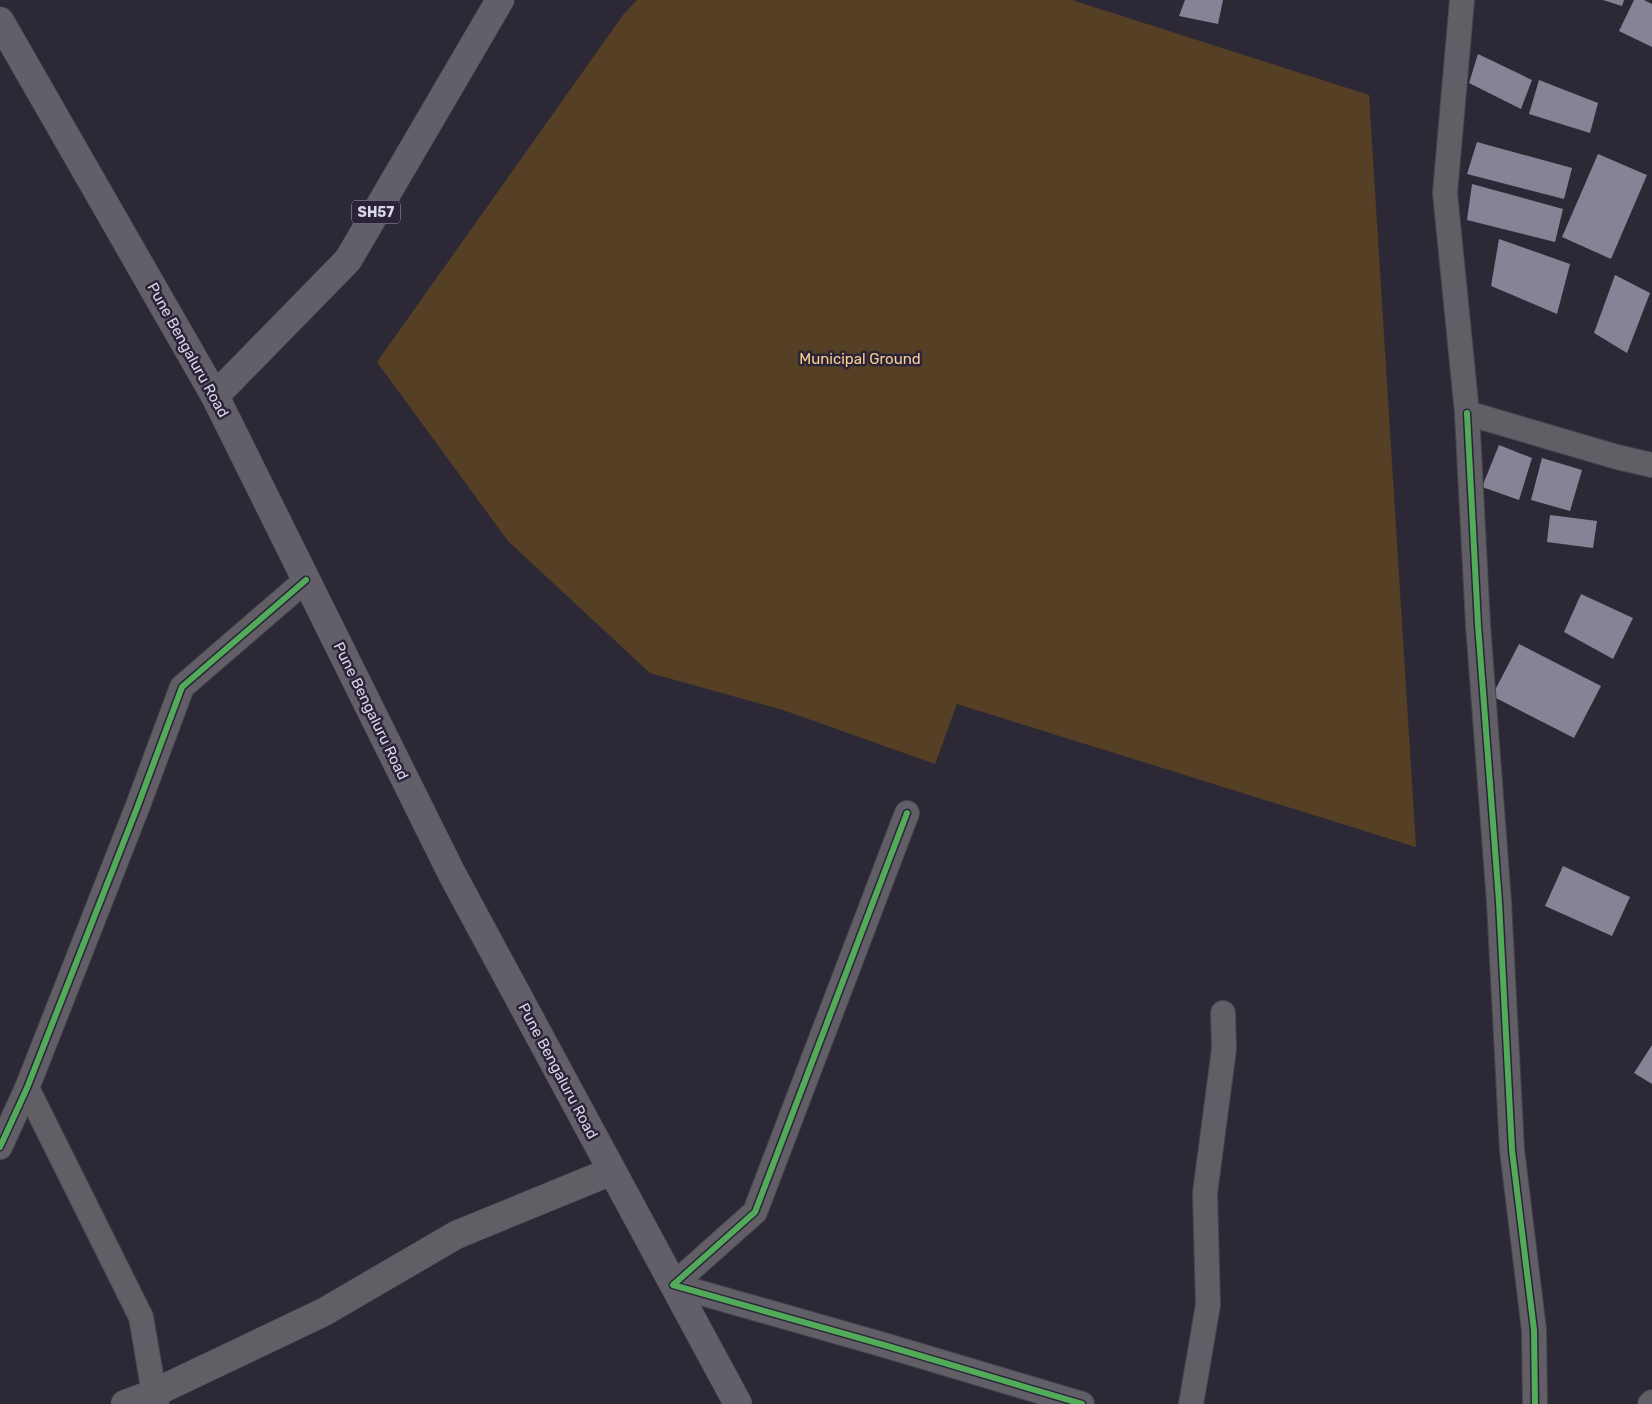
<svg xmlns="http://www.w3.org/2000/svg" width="1652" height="1404" viewBox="0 0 1652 1404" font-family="Rubik,sans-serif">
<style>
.green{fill:#554025}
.building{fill:#878295}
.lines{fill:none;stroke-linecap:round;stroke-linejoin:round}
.minor-casing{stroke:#494550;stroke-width:26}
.tertiary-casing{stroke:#494550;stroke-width:29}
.primary-casing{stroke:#494550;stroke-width:29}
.minor{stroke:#615f65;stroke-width:24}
.tertiary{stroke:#615f65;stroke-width:28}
.primary{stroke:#625f68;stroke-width:28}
.cycleway-casing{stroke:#2a233a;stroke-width:9}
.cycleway{stroke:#51ab58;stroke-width:6}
.labels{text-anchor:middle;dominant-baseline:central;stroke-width:5;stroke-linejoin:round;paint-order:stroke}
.shield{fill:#2a233a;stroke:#a4a0b2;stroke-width:1}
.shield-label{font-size:14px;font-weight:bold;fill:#d9d6e5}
.street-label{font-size:15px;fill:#d9d6e5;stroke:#2a233a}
.park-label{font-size:15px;fill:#fbce8e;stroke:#2a233a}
</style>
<rect width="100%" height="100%" fill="#2c2835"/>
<polygon class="green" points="637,0 1072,0 1369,95 1416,847 957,704 935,764 783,710 650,673 508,541 377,362 623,15"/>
<g class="building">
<polygon points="1185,0 1223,0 1218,24 1179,16"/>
<polygon points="1603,0 1624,0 1622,6"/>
<polygon points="1634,0 1644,0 1652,4 1652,47 1619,31"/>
<polygon points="1478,54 1532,80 1521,109 1469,83"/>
<polygon points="1539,80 1598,103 1590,133 1529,114"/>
<polygon points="1477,142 1572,168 1564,199 1467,174"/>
<polygon points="1598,154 1647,175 1611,259 1562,237"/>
<polygon points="1472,184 1563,209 1555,242 1467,220"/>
<polygon points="1499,239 1570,264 1557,314 1491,286"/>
<polygon points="1615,275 1650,293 1627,353 1594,333"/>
<polygon points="1499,445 1532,458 1519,500 1482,487"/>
<polygon points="1542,458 1582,470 1570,511 1531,500"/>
<polygon points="1550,515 1597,521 1593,548 1547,542"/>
<polygon points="1581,594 1633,618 1613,659 1564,632"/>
<polygon points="1519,644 1601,686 1574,738 1492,696"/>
<polygon points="1563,866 1630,897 1612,936 1545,906"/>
<polygon points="1652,1045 1652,1084 1634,1073"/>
</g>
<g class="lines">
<g class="minor-casing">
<g id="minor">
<polyline points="1462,0 1445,193 1467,413 1617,457 1652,465"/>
<polyline points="1467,413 1478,625 1499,902 1512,1150 1534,1330 1535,1404"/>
<polyline points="907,813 755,1212 673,1285 884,1345 1082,1404"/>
<polyline points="27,1088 141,1317 154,1393 157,1404"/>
<polyline points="0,1147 27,1088 137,808 182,687 306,580"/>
<polyline points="1191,1404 1208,1305 1205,1193 1224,1049 1223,1013"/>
<polyline points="1650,1404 1652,1402"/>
</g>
</g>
<g class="tertiary-casing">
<polyline id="tertiary" points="125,1404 154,1393 324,1312 456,1235 612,1171"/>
</g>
<g class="primary-casing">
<g id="primary">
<polyline points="0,21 215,396 452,874 738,1404"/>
<polyline points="215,396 348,260 500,0"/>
</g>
</g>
<use href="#minor" class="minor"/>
<use href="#tertiary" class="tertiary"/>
<use href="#primary" class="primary"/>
<g class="cycleway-casing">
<g id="cycleway">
<polyline points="1467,413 1478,625 1499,902 1512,1150 1534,1330 1535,1404"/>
<polyline points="907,813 755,1212 673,1285 884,1345 1082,1404"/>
<polyline points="0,1147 27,1088 137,808 182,687 306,580"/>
</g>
</g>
<use href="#cycleway" class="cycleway"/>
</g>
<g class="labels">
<rect class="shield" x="352" y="200.5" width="48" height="23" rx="4"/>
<g class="shield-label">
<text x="376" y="212">SH57</text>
</g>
<g class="street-label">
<text transform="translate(188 350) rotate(61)">Pune Bengaluru Road</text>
<text transform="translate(371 711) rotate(64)">Pune Bengaluru Road</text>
<text transform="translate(558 1071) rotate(62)">Pune Bengaluru Road</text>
</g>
<g class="park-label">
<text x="860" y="359">Municipal Ground</text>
</g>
</g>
</svg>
